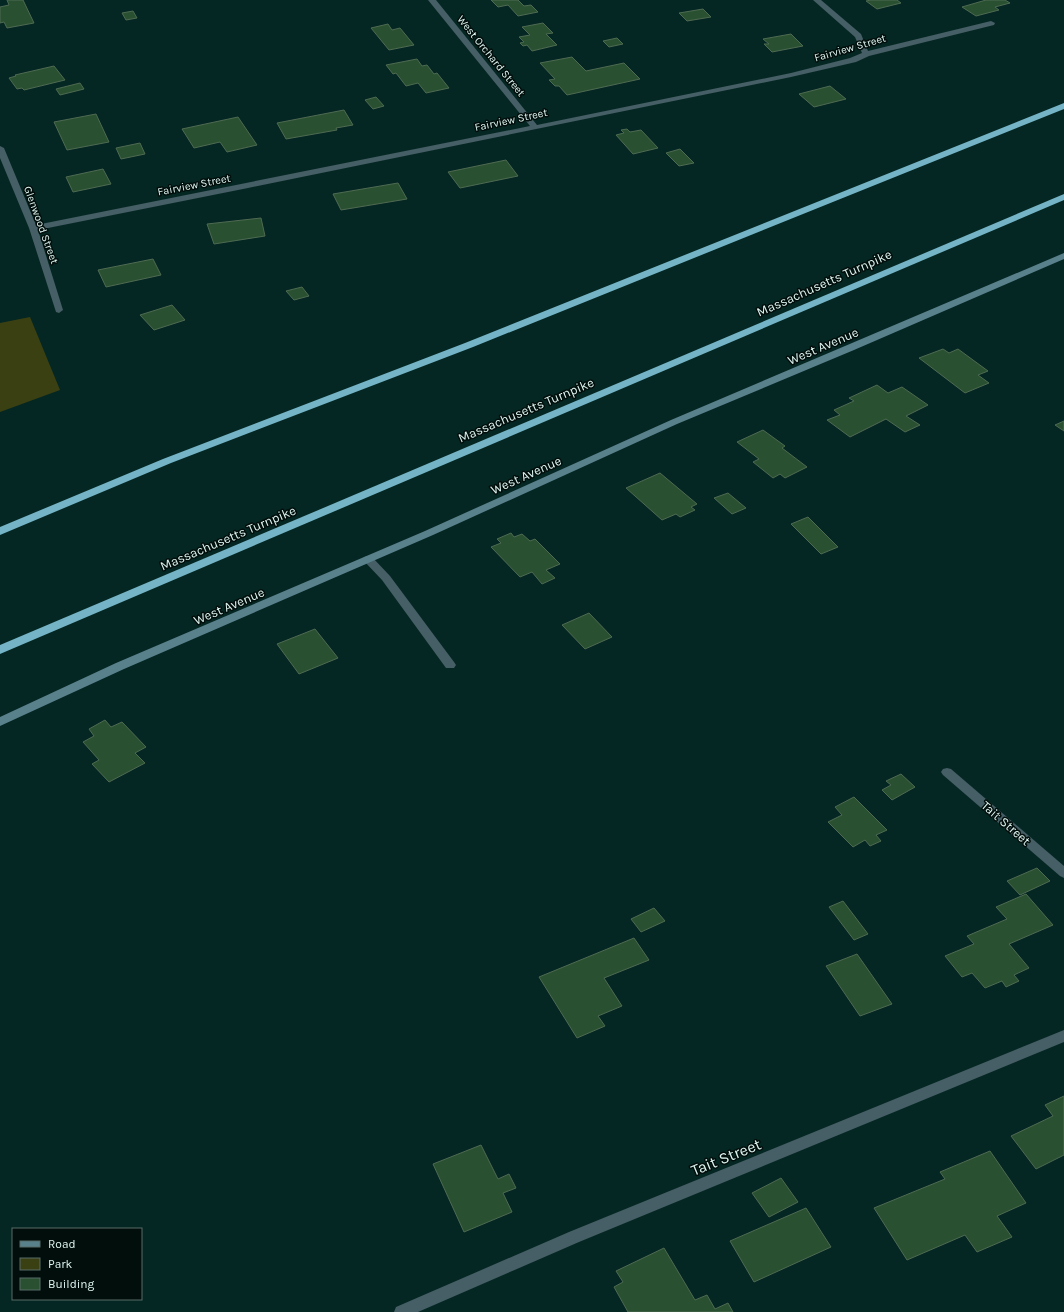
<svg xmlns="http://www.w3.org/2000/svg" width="1064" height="1312" viewBox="0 0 1064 1312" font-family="Karla,sans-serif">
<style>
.green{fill:#3b4012}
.building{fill:#295131;stroke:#4e6a52}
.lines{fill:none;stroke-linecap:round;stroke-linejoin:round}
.service{fill:#465e65;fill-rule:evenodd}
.minor{fill:#465e65;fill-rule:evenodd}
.secondary{fill:#59818c;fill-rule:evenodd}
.motorway{fill:#74b4c6;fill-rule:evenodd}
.labels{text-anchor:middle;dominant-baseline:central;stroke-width:3;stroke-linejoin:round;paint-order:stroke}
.far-street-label{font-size:11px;fill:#def4f0;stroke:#010e0b}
.street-label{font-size:13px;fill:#def4f0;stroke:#010e0b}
.near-street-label{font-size:16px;fill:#def4f0;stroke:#010e0b}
</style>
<rect width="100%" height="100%" fill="#052723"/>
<polygon class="green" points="30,317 60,390 0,412 0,323"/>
<g class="building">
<polygon points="7,0 23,0 34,23 7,28 4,22 0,23 0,7 9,5"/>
<polygon points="491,0 518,0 524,6 531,5 538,12 518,16 508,5 498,7"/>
<polygon points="871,0 897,0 901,3 877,9 866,1"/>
<polygon points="986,0 1005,0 1010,3 995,7 999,10 976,16 962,7"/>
<polygon points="703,9 711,17 687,21 679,13"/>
<polygon points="133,11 137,18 126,20 122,13"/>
<polygon points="543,23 553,33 546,34 557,45 532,51 527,45 523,46 520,43 524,42 519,37 530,35 522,27"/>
<polygon points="388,24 392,30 400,28 414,45 389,50 371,28"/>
<polygon points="791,34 803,46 772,52 764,44 769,44 763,39"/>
<polygon points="617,38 623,44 609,47 603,41"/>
<polygon points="572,57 586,71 624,63 640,79 567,95 559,86 555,86 549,80 555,79 540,63"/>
<polygon points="417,59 422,66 427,65 434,74 437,73 449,88 426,93 418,83 406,86 396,73 393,74 386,65"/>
<polygon points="54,66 65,80 24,90 22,88 17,89 9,78 16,76 15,75"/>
<polygon points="80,83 84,89 60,95 56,89"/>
<polygon points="830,86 846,99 814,107 799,94"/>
<polygon points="376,97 384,106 373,109 365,100"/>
<polygon points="344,110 353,125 336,128 337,130 286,139 277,123"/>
<polygon points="96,114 109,142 67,150 54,122"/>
<polygon points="238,117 257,145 227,152 220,142 194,148 182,129"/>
<polygon points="627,129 630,132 641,130 658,148 633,154 616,135 624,133 621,130"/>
<polygon points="140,143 145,154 121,159 116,148"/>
<polygon points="680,149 694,163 679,166 666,153"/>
<polygon points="506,160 518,176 460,188 448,172"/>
<polygon points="103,169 111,184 73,192 66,177"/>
<polygon points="398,183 407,199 341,210 333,194"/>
<polygon points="261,218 265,236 214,244 207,224"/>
<polygon points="153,259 161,275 106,287 98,270"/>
<polygon points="302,287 309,296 294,300 286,291"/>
<polygon points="172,305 185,320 154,330 140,315"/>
<polygon points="943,349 949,353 958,349 988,371 978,375 989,383 965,393 919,358"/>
<polygon points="877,385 888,393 902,387 928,405 906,416 920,425 905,432 886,419 850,437 827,420 840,415 834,410 854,401 849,398"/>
<polygon points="1064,421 1064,431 1055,425"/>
<polygon points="763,430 785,446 782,448 807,467 785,478 780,474 773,478 753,462 759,459 737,442"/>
<polygon points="660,473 697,504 691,507 695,510 680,517 676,514 662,520 626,488"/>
<polygon points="728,493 746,508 732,514 714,498"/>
<polygon points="808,517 838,547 821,554 791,524"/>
<polygon points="511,533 514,537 522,534 530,541 535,539 560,564 546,570 555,578 542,584 532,572 520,577 491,547 501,543 497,539"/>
<polygon points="589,613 612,637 585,649 562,625"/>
<polygon points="315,629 338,658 299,674 277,644"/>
<polygon points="105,720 111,727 122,722 146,747 135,753 145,763 109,782 92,764 99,760 83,742 94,736 89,729"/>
<polygon points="901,774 915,787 892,800 882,790 891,785 886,781"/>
<polygon points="854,797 887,830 876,835 881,841 870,846 865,840 853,847 828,822 842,815 835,807"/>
<polygon points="1037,868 1050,881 1020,895 1007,881"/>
<polygon points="1026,894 1053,925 1009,944 1029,968 1014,975 1019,981 1006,987 1002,981 985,988 972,973 962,977 945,956 974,944 967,936 1007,919 996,907"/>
<polygon points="843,901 868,934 854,940 829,907"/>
<polygon points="654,908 665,921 641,932 631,919"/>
<polygon points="634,938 649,960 604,978 622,1006 598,1016 605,1026 577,1038 539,977"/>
<polygon points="857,954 892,1004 860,1016 826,966"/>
<polygon points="1064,1096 1064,1155 1036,1169 1011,1136 1053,1116 1045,1105"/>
<polygon points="481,1145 498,1179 509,1174 516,1188 503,1193 512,1212 464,1232 433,1164"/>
<polygon points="990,1151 1026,1203 997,1216 1012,1237 977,1252 965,1235 907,1260 874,1208 945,1179 940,1172"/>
<polygon points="781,1178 798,1202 769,1217 752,1193"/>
<polygon points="806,1208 831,1247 754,1282 730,1241"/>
<polygon points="664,1248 695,1300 707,1295 715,1309 728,1303 733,1312 628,1312 614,1287 623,1282 616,1271"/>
</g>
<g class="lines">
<polygon class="service" points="368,556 372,557 390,576 454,662 456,665 454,668 446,668 382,580 364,561 363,559 364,557"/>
<g class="minor">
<polygon points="428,0 436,0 537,125 791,73 850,58 862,53 855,37 813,0 821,0 861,34 868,51 991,21 995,23 994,25 869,56 856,62 791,77 248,188 38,230 63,310 59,313 56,312 29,228 0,158 0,146 4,148 36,225 530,126"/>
<polygon points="947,768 951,769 1064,866 1064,878 1060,876 943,775 941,772 943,769"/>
<polygon points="1064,1030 1064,1042 579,1242 418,1312 394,1312 396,1307 569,1232"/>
</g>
<polygon class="secondary" points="1064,253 1064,259 854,350 677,424 433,535 124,669 0,726 0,717 116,663 425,531 671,420"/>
<g class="motorway">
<polygon points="1064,103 1064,109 473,347 171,463 0,535 0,527 163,459 465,343"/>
<polygon points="1064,194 1064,200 0,654 0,645"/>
</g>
</g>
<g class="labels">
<g class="far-street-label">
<text transform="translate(850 48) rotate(-16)">Fairview Street</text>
<text transform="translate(491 56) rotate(51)">West Orchard Street</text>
<text transform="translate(511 120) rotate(-12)">Fairview Street</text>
<text transform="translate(194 185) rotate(-11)">Fairview Street</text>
<text transform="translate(41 225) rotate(70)">Glenwood Street</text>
</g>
<g class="street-label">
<text transform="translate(824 283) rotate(-24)">Massachusetts Turnpike</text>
<text transform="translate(823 346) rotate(-23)">West Avenue</text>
<text transform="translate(526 410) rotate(-23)">Massachusetts Turnpike</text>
<text transform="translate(526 475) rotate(-24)">West Avenue</text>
<text transform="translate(228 538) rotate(-23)">Massachusetts Turnpike</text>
<text transform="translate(229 606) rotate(-23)">West Avenue</text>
<text transform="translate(1006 823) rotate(41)">Tait Street</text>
</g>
<g class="near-street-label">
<text transform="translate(726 1157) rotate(-22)">Tait Street</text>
</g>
</g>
<rect x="12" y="1228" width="130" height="72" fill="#010e0b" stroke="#596a67"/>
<rect x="20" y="1241" width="20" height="6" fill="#59818c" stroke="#596a67"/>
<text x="48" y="1248" font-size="12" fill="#def4f0">Road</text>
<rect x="20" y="1258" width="20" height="12" fill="#3b4012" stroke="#596a67"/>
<text x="48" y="1268" font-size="12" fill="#def4f0">Park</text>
<rect x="20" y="1278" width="20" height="12" fill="#295131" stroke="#596a67"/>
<text x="48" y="1288" font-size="12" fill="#def4f0">Building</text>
</svg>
